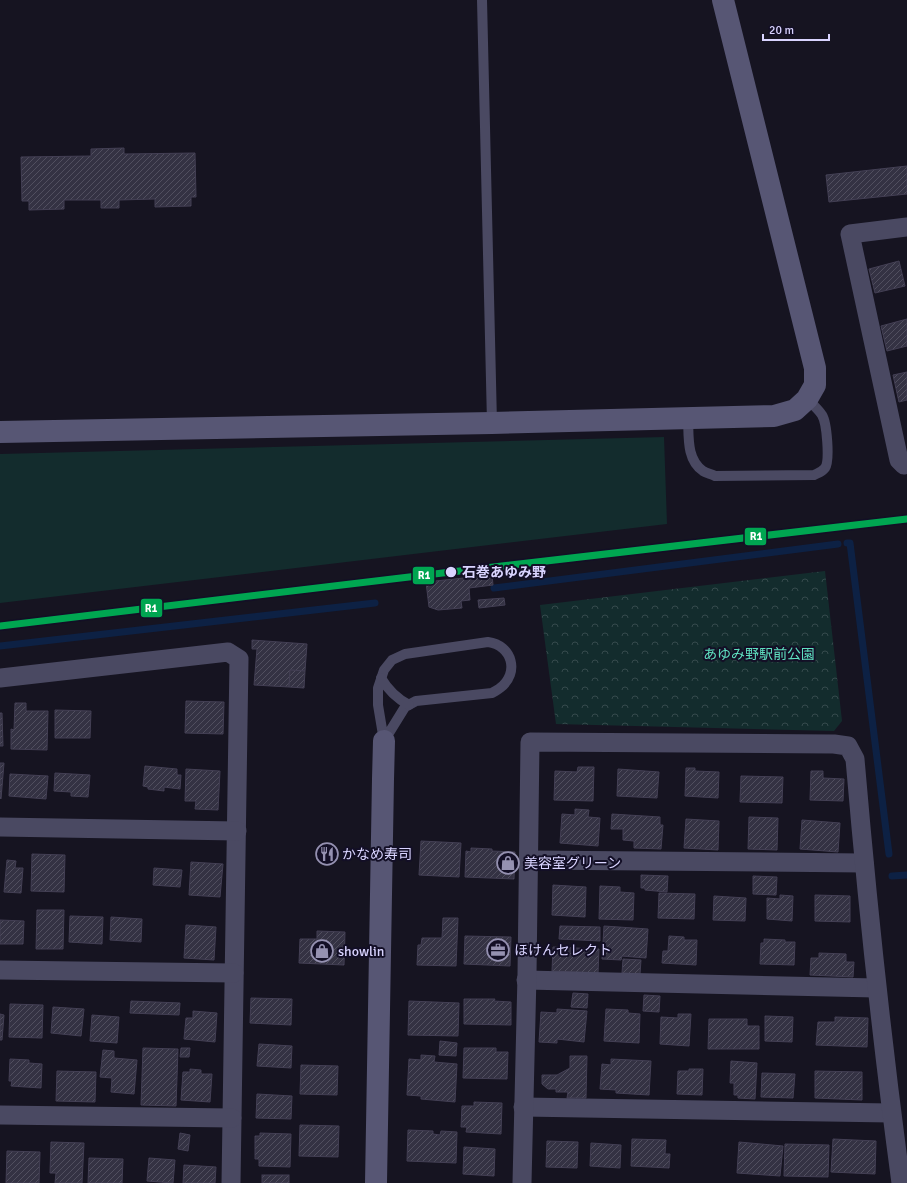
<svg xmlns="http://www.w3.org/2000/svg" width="907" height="1183" viewBox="0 0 907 1183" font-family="Signika,'Noto Sans JP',sans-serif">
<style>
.grass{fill:#132c2d}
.park{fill:url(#park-crowns)}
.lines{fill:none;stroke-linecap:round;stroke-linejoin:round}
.stream{stroke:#0d2144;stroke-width:7}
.building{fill:url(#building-hatch);stroke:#433f54}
.lane{stroke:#4a4962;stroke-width:10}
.street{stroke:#4a4962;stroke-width:19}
.secondary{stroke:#575674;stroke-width:22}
.rail-1-casing{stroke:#130f26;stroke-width:10}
.rail-1{stroke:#00a651;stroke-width:7}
.stop-dot{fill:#d9d4ff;stroke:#130f26;stroke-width:1.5}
.labels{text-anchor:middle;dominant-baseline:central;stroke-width:4;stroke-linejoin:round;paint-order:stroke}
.stop-label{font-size:14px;font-weight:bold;fill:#d9d4ff;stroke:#130f26;text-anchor:start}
.park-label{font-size:14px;fill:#5fe0c0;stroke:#130f26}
.poi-label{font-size:14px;fill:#d9d4ff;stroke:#130f26;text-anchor:start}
.line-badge{stroke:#130f26;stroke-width:1.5}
.badge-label{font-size:11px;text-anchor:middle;font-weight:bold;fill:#fff}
</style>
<defs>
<pattern id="park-crowns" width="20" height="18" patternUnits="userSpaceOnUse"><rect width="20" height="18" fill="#132c2d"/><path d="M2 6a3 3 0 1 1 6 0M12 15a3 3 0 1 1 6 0" fill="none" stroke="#354a4c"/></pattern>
<pattern id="building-hatch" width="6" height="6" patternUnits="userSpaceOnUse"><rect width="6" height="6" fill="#343243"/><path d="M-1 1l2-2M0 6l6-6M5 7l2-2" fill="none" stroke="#514f5f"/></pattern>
</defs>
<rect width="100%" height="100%" fill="#161421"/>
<polygon class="grass" points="664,437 667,524 0,603 0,454"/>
<polygon class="park" points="825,571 842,721 834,731 556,724 540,605"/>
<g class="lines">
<g class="stream">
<polyline points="847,543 850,543 889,854"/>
<polyline points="494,588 838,544"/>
<polyline points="0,646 375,603"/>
<polyline points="892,876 907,875"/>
</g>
</g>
<g class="building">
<polygon points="124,148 124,154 195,153 196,197 191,197 191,206 155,207 155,199 119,200 119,208 101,208 101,200 64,200 64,209 29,210 29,201 22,201 21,157 91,156 91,149"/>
<polygon points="907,166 907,194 829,202 826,175"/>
<polygon points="899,261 905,286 875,293 869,269"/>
<polygon points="907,319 907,346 887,351 881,326"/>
<polygon points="907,372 907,400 899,402 893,375"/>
<polygon points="492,575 493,585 469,588 470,600 461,601 462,608 438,610 429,607 426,582"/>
<polygon points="504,598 505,605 479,608 478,600"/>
<polygon points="252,640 307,644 305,671 290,670 289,687 254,685 257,649 252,649"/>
<polygon points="290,670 305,671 304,688 289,687"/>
<polygon points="186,701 224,702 223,734 185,733"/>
<polygon points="15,703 26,703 26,711 48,711 47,750 11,749 11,729 14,730"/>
<polygon points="55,710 91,711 90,738 55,738"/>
<polygon points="0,713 2,713 3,746 0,746"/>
<polygon points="0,763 4,763 1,799 0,798"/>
<polygon points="145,766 177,769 177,775 181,775 180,789 164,787 164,791 148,789 148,787 143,786"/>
<polygon points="578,767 594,767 593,801 554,800 555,771 577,772"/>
<polygon points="686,768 695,768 695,771 719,772 718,798 685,796"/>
<polygon points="186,769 220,771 218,810 195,809 196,801 185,801"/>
<polygon points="618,769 659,772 657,798 617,796"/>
<polygon points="811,771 823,771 823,778 844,779 843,801 810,800"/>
<polygon points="55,773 90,775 88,797 71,796 71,792 54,791"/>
<polygon points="10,774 48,776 46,799 9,796"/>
<polygon points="741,776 783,777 782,803 740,802"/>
<polygon points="575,809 589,810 588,817 600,818 598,846 560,843 562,814 575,815"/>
<polygon points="612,814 660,817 660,825 663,825 661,849 634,848 634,841 623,840 623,829 611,829"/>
<polygon points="749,817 778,818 777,850 748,849"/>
<polygon points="686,819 719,821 718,850 684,848"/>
<polygon points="802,820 840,823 838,852 800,849"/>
<polygon points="421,841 461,843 459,877 419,875"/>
<polygon points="471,848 492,849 492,851 515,852 514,879 465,877 466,851 471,852"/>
<polygon points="32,854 65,855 64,892 31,891"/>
<polygon points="7,860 16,861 15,868 23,868 21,893 4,892"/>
<polygon points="191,862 223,864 220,897 189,895"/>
<polygon points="154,868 182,870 180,887 153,885"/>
<polygon points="641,875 668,876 667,892 645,890 645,888 641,888"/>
<polygon points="753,876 777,877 776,895 753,894"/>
<polygon points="553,885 586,887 585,917 552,915"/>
<polygon points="600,886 620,887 620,892 634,893 633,920 599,919"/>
<polygon points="659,893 695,894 694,919 658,918"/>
<polygon points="780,895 793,896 792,921 767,919 767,898 780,899"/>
<polygon points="815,895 850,896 850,922 815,921"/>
<polygon points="714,896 746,898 745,921 713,920"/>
<polygon points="37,910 64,910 63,949 36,949"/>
<polygon points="70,916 103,917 102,944 69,942"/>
<polygon points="111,917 142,919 141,942 110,940"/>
<polygon points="443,918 458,918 456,966 417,965 418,945 421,945 422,938 442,938"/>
<polygon points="0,920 24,921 23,944 0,944"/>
<polygon points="186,925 216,927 214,960 184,958"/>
<polygon points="560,926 600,927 600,941 559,939"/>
<polygon points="604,926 648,929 646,958 622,956 621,960 602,959"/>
<polygon points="317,931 345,932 344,965 299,963 300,939 317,939"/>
<polygon points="465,936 511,937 510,966 464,964"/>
<polygon points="669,936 684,937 684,940 697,940 696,965 662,963 663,951 668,951"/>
<polygon points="764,939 785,940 785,942 795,942 794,965 760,964 761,943 764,943"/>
<polygon points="553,947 599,949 598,973 552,971"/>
<polygon points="819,953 846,954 846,962 854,962 853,977 810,975 811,958 819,958"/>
<polygon points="623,959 641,960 640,974 622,973"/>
<polygon points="573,993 588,994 587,1008 571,1007"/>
<polygon points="644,995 660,996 659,1012 643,1011"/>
<polygon points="251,998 292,999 291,1025 250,1023"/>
<polygon points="464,999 495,999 494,1001 511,1002 511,1025 464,1024"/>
<polygon points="131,1001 180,1003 179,1015 130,1013"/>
<polygon points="409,1001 459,1003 458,1036 408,1035"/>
<polygon points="10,1004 43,1005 42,1038 9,1037"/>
<polygon points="53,1007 84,1009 81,1036 51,1033"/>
<polygon points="557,1009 587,1011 584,1042 557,1039 557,1043 539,1042 541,1012 557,1013"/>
<polygon points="606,1009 628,1010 628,1013 640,1014 639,1043 604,1041"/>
<polygon points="193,1011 217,1013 215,1042 184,1039 186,1018 193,1018"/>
<polygon points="0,1014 4,1015 2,1040 0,1040"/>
<polygon points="678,1014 691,1014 689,1046 660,1044 661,1017 678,1018"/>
<polygon points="92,1015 119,1017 117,1043 90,1041"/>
<polygon points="765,1016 793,1017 792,1042 765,1041"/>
<polygon points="835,1017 868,1018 867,1047 816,1045 818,1022 835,1022"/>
<polygon points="709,1019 747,1019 747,1026 759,1026 759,1049 708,1049"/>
<polygon points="440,1041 457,1043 456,1056 439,1055"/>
<polygon points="259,1044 292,1046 291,1068 257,1066"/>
<polygon points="143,1048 178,1049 176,1106 141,1105"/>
<polygon points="181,1048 190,1048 189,1057 180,1057"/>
<polygon points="464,1048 496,1048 496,1052 508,1052 507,1079 463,1078"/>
<polygon points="103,1050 114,1051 114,1058 137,1060 134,1094 111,1092 112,1078 100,1077"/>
<polygon points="421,1055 435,1056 434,1062 457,1064 455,1102 421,1099 421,1096 407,1095 409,1059 421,1060"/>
<polygon points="570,1056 587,1056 586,1098 567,1098 568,1092 556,1092 556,1089 548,1089 542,1084 542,1075 557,1075 570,1068"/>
<polygon points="10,1059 29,1060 29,1063 42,1064 41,1088 11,1086 12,1081 9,1081"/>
<polygon points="611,1059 651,1061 649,1095 616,1093 616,1090 600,1089 602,1064 611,1065"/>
<polygon points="731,1061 757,1063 755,1099 738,1098 738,1095 734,1095 734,1083 730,1083"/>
<polygon points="301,1065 338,1066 337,1095 300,1094"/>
<polygon points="190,1069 201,1070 201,1074 212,1074 210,1102 181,1100 183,1072 190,1072"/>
<polygon points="689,1069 703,1069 702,1095 677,1094 678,1071 689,1071"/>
<polygon points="57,1071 96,1072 95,1102 56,1101"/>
<polygon points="815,1071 862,1072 862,1100 815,1098"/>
<polygon points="762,1073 795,1074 793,1098 761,1097"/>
<polygon points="257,1094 292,1096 291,1119 256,1118"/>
<polygon points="474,1102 502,1103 501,1134 466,1132 467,1127 461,1127 462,1106 474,1106"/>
<polygon points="300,1125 339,1126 338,1157 299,1156"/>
<polygon points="408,1130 433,1131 433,1134 440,1135 441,1131 457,1132 456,1163 407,1161"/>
<polygon points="180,1133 190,1135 188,1151 178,1149"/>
<polygon points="260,1133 291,1134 290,1167 259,1166 259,1159 255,1159 255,1136 260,1136"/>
<polygon points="632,1139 666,1140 665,1154 670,1154 669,1168 631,1166"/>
<polygon points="833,1139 876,1141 875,1174 831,1172"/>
<polygon points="547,1141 578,1142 577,1168 546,1167"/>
<polygon points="51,1142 84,1143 82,1183 55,1183 56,1173 50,1173"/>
<polygon points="739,1142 783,1146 780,1176 737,1173"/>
<polygon points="591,1143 621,1145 620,1168 590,1166"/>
<polygon points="785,1144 829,1145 828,1177 784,1176"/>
<polygon points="464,1147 495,1149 494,1176 463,1174"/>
<polygon points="7,1151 40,1152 39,1183 6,1183"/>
<polygon points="89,1158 123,1159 122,1183 88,1183"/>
<polygon points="149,1158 175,1160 173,1183 147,1181"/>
<polygon points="184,1165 216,1167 215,1183 183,1183"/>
<rect x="262" y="1175" width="27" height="8"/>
</g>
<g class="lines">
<g class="lane">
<polyline points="482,0 492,423"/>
<path d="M 688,418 C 689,436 686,459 703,471 C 706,473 711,474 715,476 L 814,475 C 818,473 822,472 825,468 C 830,461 827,423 822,415 C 818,409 812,404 807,399"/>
<path d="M 488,642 C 512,645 520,673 500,688 C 498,690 495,691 492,693 L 416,701 L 405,707 L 384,741 L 378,705 L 378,688 L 384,670 L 392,660 L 405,654 Z"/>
<path d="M 381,678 C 388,690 396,698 409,705"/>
</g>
<g class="street">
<polyline points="907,227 850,234 899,460 904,465 907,464"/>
<polyline points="0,678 228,652 239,659 231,1183"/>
<polyline points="0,827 237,831"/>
<polyline points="528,860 864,863"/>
<polyline points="0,970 234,973"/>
<polyline points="526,980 876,988"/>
<polyline points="523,1107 891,1113"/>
<polyline points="0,1115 232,1118"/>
<path d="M 522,1183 L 527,975 L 530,742 L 834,744 L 848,746 L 855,759 C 867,901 882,1042 901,1183"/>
</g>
<g class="secondary">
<polyline points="0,432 492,423 774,416 795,410 807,399 815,385 815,368 723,0"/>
<polyline points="376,1183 383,779 384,741"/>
</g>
<g class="rail-1-casing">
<polyline id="rail-1" points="0,626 451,572 907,519"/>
</g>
<use href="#rail-1" class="rail-1"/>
</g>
<defs>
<g id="restaurant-ring" transform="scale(1.15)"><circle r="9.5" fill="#130f26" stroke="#9591b1" stroke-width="1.5"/><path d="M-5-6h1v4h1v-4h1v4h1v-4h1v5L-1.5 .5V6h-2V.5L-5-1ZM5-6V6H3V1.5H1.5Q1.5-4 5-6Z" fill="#9591b1"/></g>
<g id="shop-ring" transform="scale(1.15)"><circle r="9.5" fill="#130f26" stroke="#9591b1" stroke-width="1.5"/><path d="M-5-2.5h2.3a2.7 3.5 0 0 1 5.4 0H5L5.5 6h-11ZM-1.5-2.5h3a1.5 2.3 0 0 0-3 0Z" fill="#9591b1"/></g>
<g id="office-ring" transform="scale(1.15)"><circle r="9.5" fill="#130f26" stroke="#9591b1" stroke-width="1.5"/><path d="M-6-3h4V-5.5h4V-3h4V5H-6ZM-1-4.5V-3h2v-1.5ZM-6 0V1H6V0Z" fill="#9591b1"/></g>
</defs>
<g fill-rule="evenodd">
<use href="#restaurant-ring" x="327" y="854"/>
<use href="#shop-ring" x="508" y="863"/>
<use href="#office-ring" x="498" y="950"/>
<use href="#shop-ring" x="322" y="951"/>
</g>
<circle class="stop-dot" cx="451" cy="572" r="6"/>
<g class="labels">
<g class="stop-label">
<text x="462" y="572">石巻あゆみ野</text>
</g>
<g class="park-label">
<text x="759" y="654">あゆみ野駅前公園</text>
</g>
<g class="poi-label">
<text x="342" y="854">かなめ寿司</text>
<text x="524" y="863">美容室グリーン</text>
<text x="514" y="950">ほけんセレクト</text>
<text x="338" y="951">showlin</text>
</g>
</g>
<g class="line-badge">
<rect x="744" y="527" width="23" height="19" rx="4" fill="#00a651"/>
<rect x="412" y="566" width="23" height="19" rx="4" fill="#00a651"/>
<rect x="140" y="598" width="23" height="20" rx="4" fill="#00a651"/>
</g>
<g class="badge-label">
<text x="756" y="540">R1</text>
<text x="424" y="579">R1</text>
<text x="151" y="612">R1</text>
</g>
<path d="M763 34v6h66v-6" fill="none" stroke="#d9d4ff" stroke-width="2"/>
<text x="769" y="34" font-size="12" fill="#d9d4ff" stroke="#130f26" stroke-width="3" paint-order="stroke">20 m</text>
</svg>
